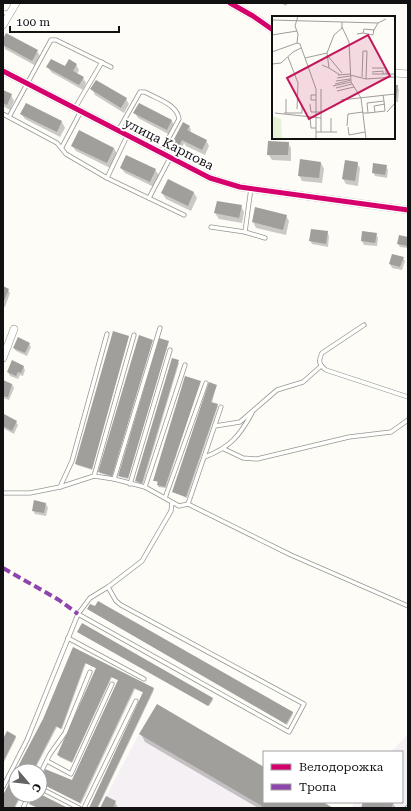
<svg xmlns="http://www.w3.org/2000/svg" width="411" height="811" viewBox="0 0 411 811" font-family="'Roboto Serif',serif">
<style>
.industrial{fill:#f5f0f3}
.shadow{fill:#0003}
.building{fill:#a19f9c}
.lines{fill:none;stroke-linecap:round;stroke-linejoin:round}
.service-casing{stroke:#979795;stroke-width:5}
.minor-casing{stroke:#979795;stroke-width:8}
.service{stroke:#fffffe;stroke-width:3.5}
.minor{stroke:#fffffe;stroke-width:7}
.quiet{stroke:#8e44ad;stroke-width:4;stroke-dasharray:8 4;stroke-linecap:butt}
.cycleway-casing{stroke:#fff;stroke-width:8}
.cycleway{stroke:#d6006c;stroke-width:5}
.labels{text-anchor:middle;dominant-baseline:central;stroke-width:4;stroke-linejoin:round;paint-order:stroke}
.street-label{font-size:13px;fill:#111;stroke:#fff}
.inset-road{fill:none;stroke:#9f9e9b;stroke-width:1}
.view{fill:#c2185b;fill-opacity:0.15;stroke:#c2185b;stroke-width:2}
.inset-edge{fill:none;stroke:#111;stroke-width:2}
</style>
<rect width="100%" height="100%" fill="#fdfcf7"/>
<g class="industrial">
<polygon points="139,734 264,802 323,802 333,808 100,808"/>
<polygon points="408,734 408,808 352,808 354,802 402,802 402,752 391,752"/>
</g>
<g class="shadow">
<polygon points="281,3 288,3 286,6"/>
<polygon points="3,41 37,51 40,56 36,66 5,49"/>
<polygon points="76,65 79,70 77,74 83,78 86,83 83,90 51,72 48,67 65,67"/>
<polygon points="394,86 397,86 399,90 398,102 394,102"/>
<polygon points="92,89 126,99 129,104 124,113 95,95"/>
<polygon points="3,91 11,95 14,101 10,110 3,106"/>
<polygon points="27,104 62,122 65,128 60,137 25,119 21,114"/>
<polygon points="139,104 172,121 175,127 170,135 138,118 135,113"/>
<polygon points="189,126 191,130 190,133 206,140 209,146 205,155 186,146 184,143 181,150 173,143"/>
<polygon points="288,143 291,148 291,161 272,160 268,154"/>
<polygon points="72,146 114,148 117,154 110,168 76,151"/>
<polygon points="321,163 324,169 322,183 302,181 299,175"/>
<polygon points="357,163 360,168 358,186 346,184 343,179"/>
<polygon points="386,166 388,170 387,178 375,176 373,172"/>
<polygon points="121,168 155,170 159,175 154,187 125,173"/>
<polygon points="168,181 194,193 197,198 191,211 166,199 162,193"/>
<polygon points="241,206 244,212 242,223 219,219 215,213"/>
<polygon points="286,216 289,221 286,235 256,228 253,222"/>
<polygon points="327,232 329,236 328,247 312,244 310,240"/>
<polygon points="376,234 378,238 377,246 364,245 362,241"/>
<polygon points="408,238 408,248 400,247 398,244"/>
<polygon points="403,258 405,261 402,270 392,268 390,264"/>
<polygon points="3,288 8,290 10,293 5,307 3,306"/>
<polygon points="129,336 92,470 77,465 77,464"/>
<polygon points="152,340 112,477 100,473 99,471"/>
<polygon points="168,342 128,479 120,477 120,476"/>
<polygon points="29,344 31,347 27,356 16,351 14,348"/>
<polygon points="172,359 179,363 143,484 137,483"/>
<polygon points="23,366 25,370 23,376 20,375 18,379 10,376 8,372"/>
<polygon points="200,381 166,488 158,487 158,483 154,480"/>
<polygon points="3,384 12,384 14,388 9,400 3,398"/>
<polygon points="216,386 212,403 218,406 187,498 173,492"/>
<polygon points="4,415 16,422 18,425 14,434 3,428"/>
<polygon points="46,504 48,508 46,516 35,514 33,510"/>
<polygon points="88,609 293,712 293,714 287,725"/>
<polygon points="78,632 212,698 213,700 209,706"/>
<polygon points="73,648 154,690 98,808 90,808 144,693 135,689 81,804 40,782 46,770 72,781 119,681 112,677 72,763 59,757 97,669 86,663 62,729 57,727 34,771 17,771 44,719"/>
<polygon points="141,734 264,768 264,802 321,802 331,808 258,808 145,742"/>
<polygon points="15,736 16,738 3,764 3,741"/>
<polygon points="16,773 16,795 22,795 15,808 3,808 3,798"/>
<polygon points="115,802 118,808 101,808"/>
<polygon points="364,802 392,802 396,808 362,808"/>
</g>
<g class="building">
<polygon points="6,33 38,50 32,61 3,45 3,39"/>
<polygon points="51,59 65,66 69,59 77,64 73,71 84,77 79,85 46,67"/>
<polygon points="96,80 127,98 121,108 90,89"/>
<polygon points="394,85 398,85 396,99 394,99"/>
<polygon points="3,90 12,94 7,105 3,103"/>
<polygon points="26,103 62,121 57,132 20,114"/>
<polygon points="139,103 172,120 167,130 133,113"/>
<polygon points="183,122 190,126 187,130 207,140 202,150 182,140 179,147 172,143"/>
<polygon points="79,130 114,148 107,163 71,146"/>
<polygon points="268,141 289,142 288,155 267,155"/>
<polygon points="126,155 156,169 150,182 120,168"/>
<polygon points="300,159 321,162 319,178 298,176"/>
<polygon points="345,160 358,162 355,181 342,179"/>
<polygon points="373,163 387,165 385,175 372,173"/>
<polygon points="168,179 194,192 188,206 161,193"/>
<polygon points="217,201 242,205 239,218 214,213"/>
<polygon points="255,207 287,215 283,230 252,222"/>
<polygon points="311,229 328,231 326,244 309,241"/>
<polygon points="362,231 377,233 375,243 361,241"/>
<polygon points="399,235 408,237 408,246 397,244"/>
<polygon points="392,254 404,257 400,267 389,264"/>
<polygon points="3,286 9,289 3,303"/>
<polygon points="113,331 129,336 92,469 75,464"/>
<polygon points="139,335 153,340 112,476 98,472"/>
<polygon points="18,337 30,343 25,353 13,348"/>
<polygon points="159,338 169,341 128,478 118,476"/>
<polygon points="172,358 179,360 142,483 135,481"/>
<polygon points="12,360 24,366 21,373 18,372 16,376 7,372"/>
<polygon points="185,376 201,381 165,487 157,485 158,481 153,481"/>
<polygon points="3,380 12,384 8,397 3,396"/>
<polygon points="209,382 217,385 211,402 218,404 186,497 172,492"/>
<polygon points="4,414 17,421 12,431 3,426"/>
<polygon points="34,500 46,503 44,513 32,511"/>
<polygon points="98,601 293,712 286,724 87,609 90,604 95,606"/>
<polygon points="82,623 213,698 208,706 77,632"/>
<polygon points="73,647 154,688 97,808 89,808 143,692 134,688 80,803 40,783 45,769 72,780 118,680 111,677 72,762 57,755 96,668 85,663 61,729 56,726 33,771 16,771 16,795 20,795 14,808 3,808 3,795 43,719"/>
<polygon points="157,704 264,767 264,802 323,802 333,808 261,808 262,806 139,734"/>
<polygon points="7,731 16,736 3,762 3,739"/>
<polygon points="40,794 68,808 38,808 29,804 34,795"/>
<polygon points="106,796 116,801 113,808 100,808"/>
<polygon points="363,802 394,802 391,808 361,808"/>
</g>
<g class="lines">
<g class="service-casing">
<g id="service">
<polyline points="3,12 9,14"/>
<polyline points="75,108 102,62"/>
<polyline points="3,114 57,143 66,154 107,178 184,215"/>
<polyline points="9,117 51,40 56,40 111,67"/>
<path d="M 118,131 L 140,92 L 145,92 C 157,99 177,104 179,119 L 161,152"/>
<polyline points="62,147 81,111"/>
<polyline points="107,178 127,136"/>
<polyline points="149,198 170,158"/>
<polyline points="211,227 245,232 265,238"/>
<polyline points="245,232 251,188"/>
<path d="M 364,325 L 322,353 C 318,361 319,365 326,370 L 408,397"/>
<polyline points="215,426 240,422 277,390 303,382 321,366"/>
<polyline points="224,449 243,458 257,459 349,437 391,432 408,420"/>
<path d="M 205,457 C 230,447 239,437 252,413"/>
<polyline points="94,476 134,335"/>
<polyline points="114,479 160,328"/>
<polyline points="130,484 170,350"/>
<polyline points="60,487 72,461 107,334"/>
<polyline points="145,487 185,365"/>
<polyline points="3,493 30,493 60,487 94,476 114,479 145,487 179,506 188,504 291,555 408,606"/>
<polyline points="165,498 206,383"/>
<polyline points="188,504 221,407"/>
<polyline points="78,614 289,732 304,704 121,605 116,601 108,587"/>
<polyline points="68,638 144,679"/>
<polyline points="47,761 71,774 112,684"/>
<polyline points="40,774 50,754 65,733 90,672"/>
<polyline points="3,787 27,740 78,614 90,598 108,587 142,561 171,511 172,502"/>
<polyline points="40,788 79,808"/>
<polyline points="23,808 29,795"/>
<polyline points="84,808 136,701"/>
<polyline points="407,808 408,807"/>
</g>
</g>
<g class="minor-casing">
<g id="minor">
<polyline points="230,3 253,16 273,30"/>
<polyline points="3,25 16,3"/>
<polyline points="3,71 210,178 240,187 408,210"/>
<polyline points="394,73 408,74"/>
<polyline points="3,358 14,329"/>
</g>
</g>
<use href="#service" class="service"/>
<use href="#minor" class="minor"/>
<polyline class="quiet" points="3,568 59,600 78,614"/>
<g class="cycleway-casing">
<g id="cycleway">
<polyline points="230,3 253,16 273,30"/>
<polyline points="3,71 210,178 240,187 408,210"/>
</g>
</g>
<use href="#cycleway" class="cycleway"/>
</g>
<g class="labels">
<g class="street-label">
<text transform="translate(169 144) rotate(27)">улица Карпова</text>
</g>
</g>
<g transform="translate(272 16)">
<rect width="123" height="123" fill="#fdfcf7"/>
<path d="M 0,100 L 9,103 L 10,123 L 0,123 Z" fill="#e7f3d7"/>
<path class="inset-road" d="M 0,4 L 106,7 L 114,3M 70,11 L 77,26 L 79,66 L 89,82 L 94,123M 91,17 L 101,19 L 102,13M 85,18 L 91,17 L 92,13 L 102,14 L 106,7M 0,19 L 25,15M 25,27 L 26,18 L 23,10 L 26,0M 0,36 L 25,27 L 28,28 L 44,73 L 44,123M 55,39 L 70,57M 16,41 L 26,67 L 25,93M 33,42 L 55,37M 0,48 L 9,47 L 21,36 L 29,32M 50,49 L 57,52 L 55,37 L 62,19 L 70,12 L 70,6M 57,52 L 68,59M 100,52 L 114,52 L 114,58M 100,56 L 111,55 L 111,58M 100,58 L 123,58M 66,59 L 78,58M 78,59 L 94,63 L 123,61M 90,61 L 91,35 L 95,35M 65,62 L 78,60M 94,63 L 95,35M 64,65 L 78,63M 63,68 L 79,64M 61,70 L 79,66M 64,72 L 80,68M 65,75 L 82,71M 44,79 L 39,79 L 39,84 L 44,84M 14,83 L 14,97M 69,84 L 123,78M 38,88 L 39,96 L 49,96M 103,96 L 102,90 L 113,88M 115,96 L 123,87M 3,97 L 49,102M 12,97 L 30,97 L 30,89M 91,97 L 96,97 L 95,87 L 112,85 L 111,79M 96,97 L 113,95 L 112,85M 38,101 L 39,112 L 44,112M 75,110 L 76,98 L 91,96M 76,111 L 77,119 L 93,116M 44,116 L 65,116M 49,116 L 49,73M 59,116 L 59,102"/>
<path class="view" d="M 96,19 L 118,60 L 37,103 L 15,62 Z"/>
<rect width="123" height="123" class="inset-edge"/>
</g>
<rect width="411" height="811" fill="none" stroke="#111111" stroke-width="8"/>
<rect x="263" y="751" width="140" height="52" fill="#ffffff" stroke="#a0a0a0"/>
<rect x="271" y="764" width="20" height="6" fill="#d6006c" stroke="#a0a0a0"/>
<text x="299" y="771" font-size="12" fill="#111111">Велодорожка</text>
<rect x="271" y="784" width="20" height="6" fill="#8e44ad" stroke="#a0a0a0"/>
<text x="299" y="791" font-size="12" fill="#111111">Тропа</text>
<g transform="translate(28 783) rotate(118)"><circle r="19" fill="#ffffff" stroke="#a0a0a0"/>
<path d="M0-3L7 15L0 10L-7 15Z" fill="#646362"/>
<text y="-6" font-size="11" font-weight="bold" text-anchor="middle" fill="#111111">С</text>
</g>
<path d="M10 26v6h109v-6" fill="none" stroke="#111111" stroke-width="2"/>
<text x="16" y="26" font-size="12" fill="#111111" stroke="#ffffff" stroke-width="3" paint-order="stroke">100 m</text>
</svg>
